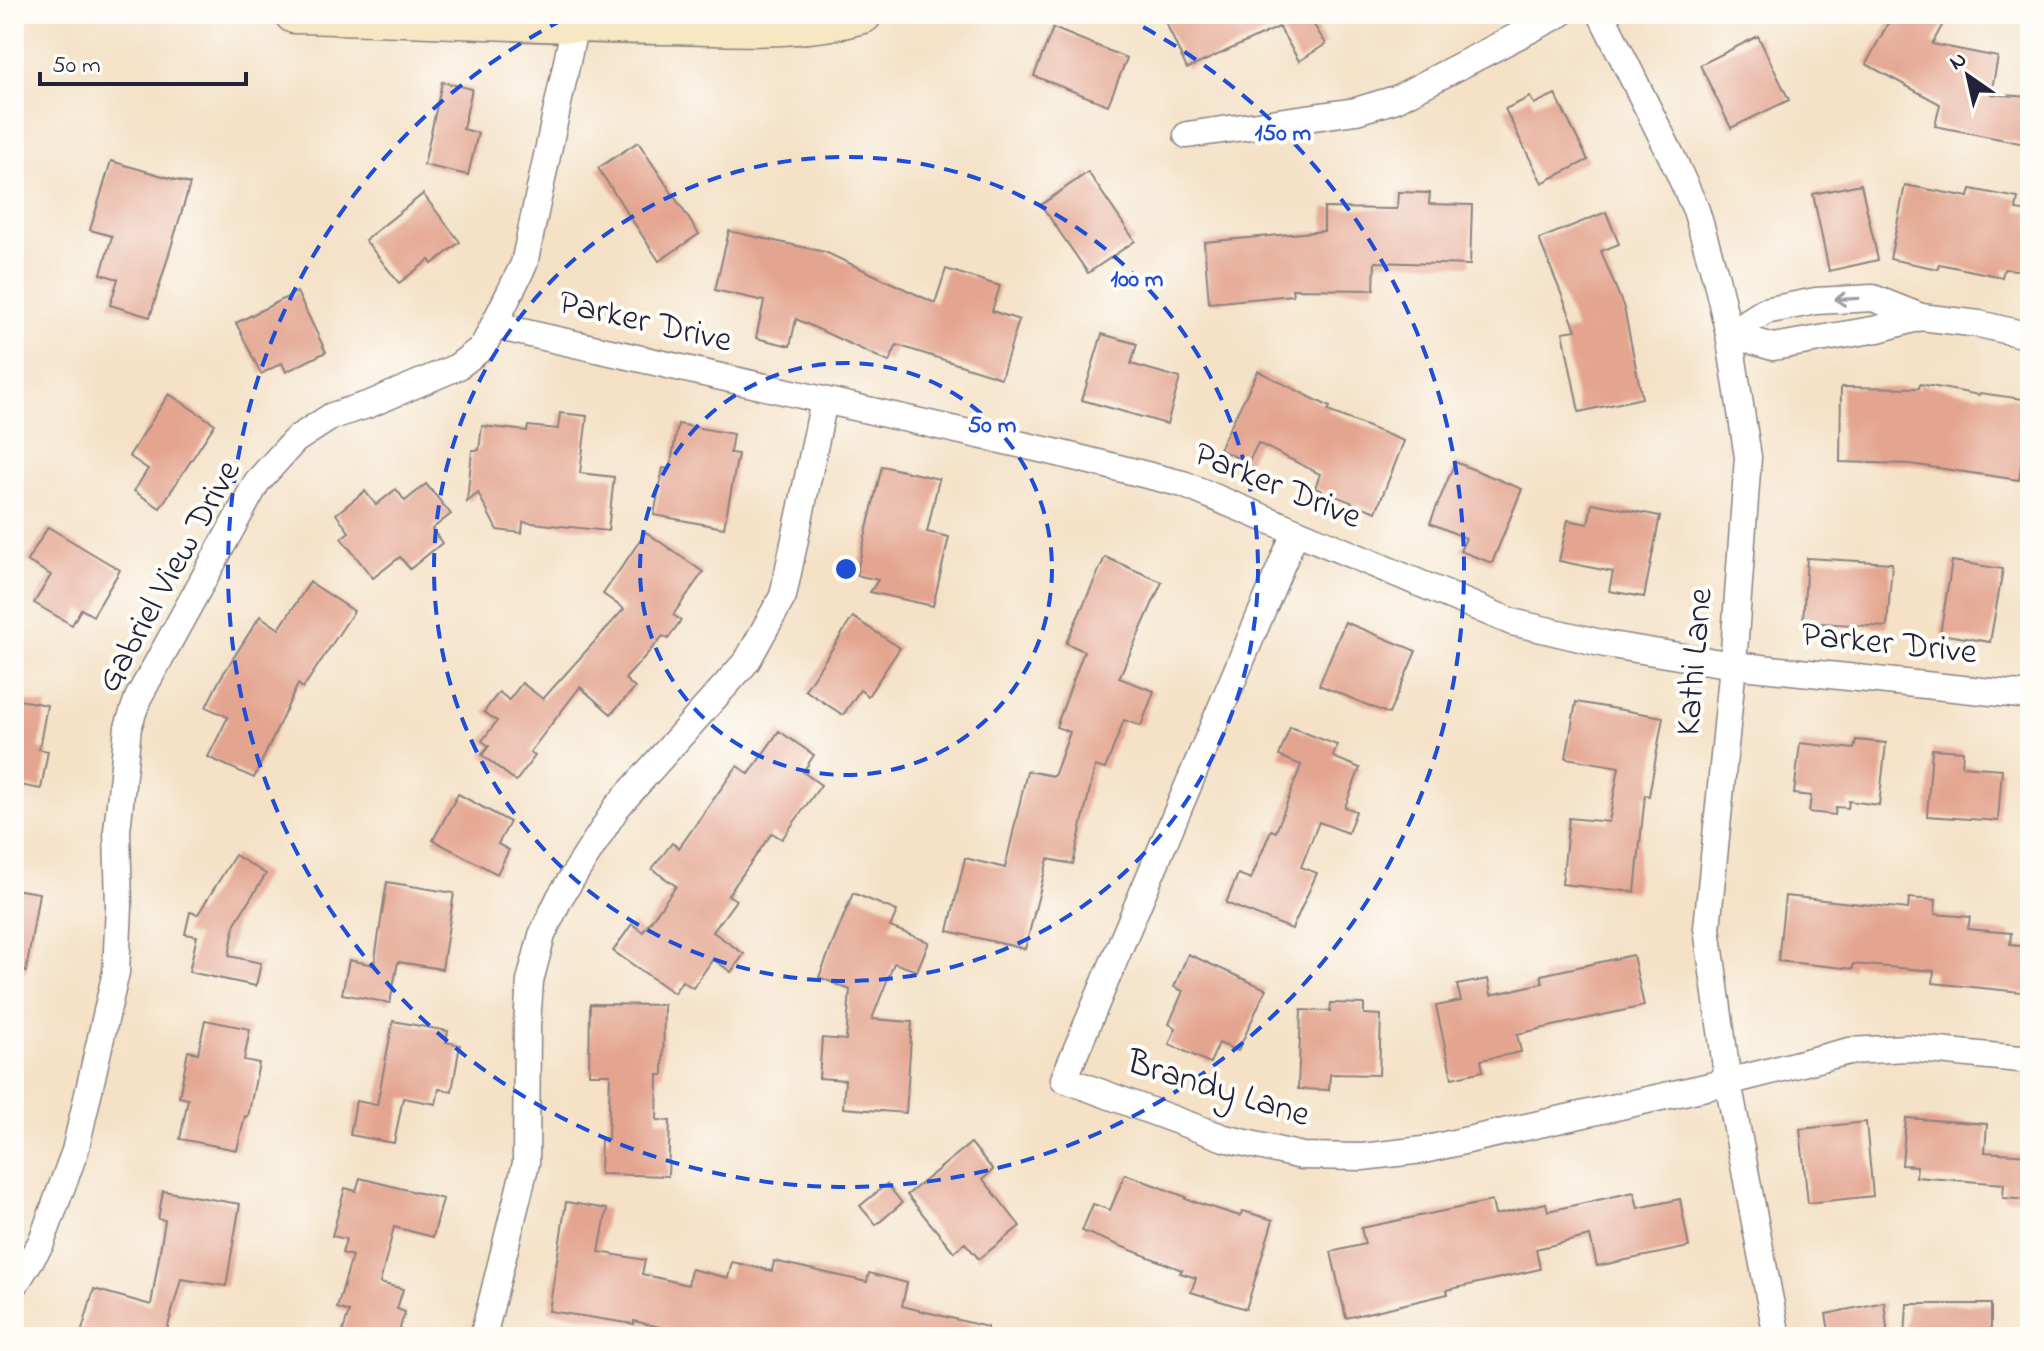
<svg xmlns="http://www.w3.org/2000/svg" width="2044" height="1351" viewBox="0 0 2044 1351" font-family="'Indie Flower',sans-serif">
<style>
.building{fill:#e4a590}
.lines{fill:none;stroke-linecap:round;stroke-linejoin:round}
.street-casing{stroke:#8b8280;stroke-width:29}
.secondary-casing{stroke:#8b8280;stroke-width:41}
.street{stroke:#fff;stroke-width:26}
.secondary{stroke:#f8e7c3;stroke-width:38}
.oneway{stroke:#9c9ca7}
.ring{fill:none;stroke:#1d4ed8;stroke-width:4;stroke-dasharray:14 10}
.labels{text-anchor:middle;dominant-baseline:central;stroke-width:8;stroke-linejoin:round;paint-order:stroke}
.street-label{font-size:36px;fill:#22223b;stroke:#fdfcf7}
.centre{fill:#1d4ed8;stroke:#fdfcf7;stroke-width:4}
.ring-label{font-size:24px;text-anchor:middle;font-weight:bold;fill:#1d4ed8;stroke:#fdfcf7;stroke-width:8;stroke-linejoin:round;paint-order:stroke}
</style>
<rect width="100%" height="100%" fill="#fdfcf7"/>
<filter id="ink" filterUnits="userSpaceOnUse"><feTurbulence type="fractalNoise" baseFrequency=".0125" numOctaves="2"/><feDisplacementMap in="SourceGraphic" scale="16" xChannelSelector="R" yChannelSelector="G"/><feConvolveMatrix kernelMatrix="1 2 1 2 8 2 1 2 1" color-interpolation-filters="sRGB"/></filter>
<filter id="wash" filterUnits="userSpaceOnUse"><feTurbulence type="fractalNoise" baseFrequency=".006" numOctaves="4" result="noise"/><feDisplacementMap in="SourceGraphic" scale="32" xChannelSelector="R" yChannelSelector="G"/><feGaussianBlur stdDeviation="1.8" result="paint"/><feColorMatrix in="noise" values="0 0 0 0 0 0 0 0 0 0 0 0 0 0 0 0 0 1.4 0 .05"/><feComposite in="paint" operator="in"/></filter>
<g filter="url(#wash)">
<rect width="100%" height="100%" fill="#f4e1c6"/>
<g id="blocks">
<g class="building">
<polygon points="1162,14 1307,14 1326,44 1299,61 1279,27 1187,69"/>
<polygon points="1893,14 1925,14 1943,24 1932,44 1998,57 1991,94 2030,97 2030,145 1935,126 1940,104 1866,64"/>
<polygon points="1053,28 1127,58 1108,105 1034,76"/>
<polygon points="1758,36 1789,100 1731,128 1700,65"/>
<polygon points="442,82 472,89 463,129 478,133 468,175 424,165"/>
<polygon points="1555,94 1588,160 1542,183 1505,109 1530,97 1534,104"/>
<polygon points="638,142 699,234 659,261 598,168"/>
<polygon points="111,161 190,184 150,317 110,305 118,279 101,274 112,236 90,230"/>
<polygon points="1088,172 1135,241 1088,273 1041,205"/>
<polygon points="1861,184 1878,260 1829,271 1813,194"/>
<polygon points="1905,185 1969,197 1971,189 2018,198 2016,210 2030,212 2030,271 2004,269 2002,277 1939,264 1938,269 1890,259"/>
<polygon points="1398,192 1430,193 1429,204 1472,205 1470,265 1375,262 1374,290 1292,289 1293,295 1209,303 1204,242 1324,231 1324,208 1397,209"/>
<polygon points="423,194 460,242 432,264 429,260 399,283 365,240"/>
<polygon points="1606,212 1619,244 1601,251 1624,308 1642,398 1579,412 1563,332 1576,330 1539,239"/>
<polygon points="729,231 825,252 935,303 946,269 1000,286 992,311 1019,320 1001,378 897,345 889,362 796,319 790,346 756,338 764,301 715,290"/>
<polygon points="297,292 326,352 286,372 282,363 261,374 236,323"/>
<polygon points="1102,334 1137,344 1131,364 1180,378 1167,424 1082,400"/>
<polygon points="1258,371 1330,407 1328,411 1404,441 1376,512 1315,488 1320,474 1258,443 1248,463 1219,449"/>
<polygon points="1920,384 1979,395 1980,393 2030,400 2019,480 1910,464 1840,462 1841,387 1919,388"/>
<polygon points="169,394 215,424 160,508 134,491 148,469 129,456"/>
<polygon points="560,413 587,416 580,473 614,477 608,531 523,522 522,533 497,530 478,493 467,502 472,450 479,450 482,426 527,431 528,426 558,429"/>
<polygon points="678,424 733,434 730,453 738,454 724,528 654,515 663,468 670,469"/>
<polygon points="1455,462 1522,489 1492,563 1460,551 1466,538 1430,523"/>
<polygon points="882,466 939,479 927,532 949,537 933,606 870,592 878,580 856,575"/>
<polygon points="426,484 451,514 432,529 442,543 410,569 400,557 373,578 341,538 349,532 336,514 365,491 376,505 396,489 405,501"/>
<polygon points="1592,503 1660,516 1644,597 1609,591 1613,572 1559,561 1568,520 1588,524"/>
<polygon points="48,527 120,570 93,616 81,609 72,625 34,603 51,575 27,561"/>
<polygon points="646,532 703,572 673,615 681,620 668,639 663,636 625,679 635,688 611,714 580,687 530,752 535,756 516,781 482,755 489,746 482,741 497,721 484,712 499,692 509,700 522,683 543,699 624,609 603,594"/>
<polygon points="1105,557 1162,582 1119,678 1154,691 1141,726 1124,720 1105,769 1095,766 1073,864 1048,859 1025,949 948,931 965,858 1005,868 1027,771 1054,776 1070,732 1056,727 1084,651 1066,643"/>
<polygon points="1807,558 1892,563 1887,627 1803,622"/>
<polygon points="1952,561 2003,569 1990,642 1940,634"/>
<polygon points="310,582 354,611 303,688 298,684 254,778 208,757 228,717 206,707 220,679 260,616 279,629"/>
<polygon points="853,617 900,648 868,696 860,690 843,715 805,690"/>
<polygon points="1345,622 1416,651 1389,714 1319,685"/>
<polygon points="14,699 47,705 39,749 48,751 41,789 14,784"/>
<polygon points="1576,702 1663,717 1649,796 1645,795 1635,892 1562,884 1569,818 1609,822 1619,767 1566,758"/>
<polygon points="1290,727 1337,745 1333,757 1360,768 1345,807 1356,811 1348,833 1319,822 1301,867 1317,873 1292,929 1226,903 1238,874 1251,879 1271,830 1276,832 1301,765 1279,756"/>
<polygon points="779,731 814,755 803,772 821,785 782,839 772,833 728,895 736,900 713,932 744,954 731,972 713,959 693,988 682,981 674,993 613,951 632,924 643,932 676,886 652,869 672,843 679,848 737,766 749,774"/>
<polygon points="1856,740 1886,743 1879,805 1849,801 1848,808 1836,807 1835,815 1809,812 1811,796 1794,794 1800,743 1854,749"/>
<polygon points="1932,749 1963,751 1962,766 2002,769 1998,821 1927,816"/>
<polygon points="458,794 510,822 498,844 509,850 497,874 433,840"/>
<polygon points="235,855 266,874 235,923 229,956 261,963 256,986 189,972 197,936 185,934 190,912 198,914"/>
<polygon points="387,882 454,893 442,969 398,962 390,1003 342,994 349,960 374,965"/>
<polygon points="14,889 39,893 26,972 14,971"/>
<polygon points="853,893 897,911 890,927 929,942 917,971 894,963 872,1019 912,1022 906,1113 843,1108 845,1080 819,1078 822,1038 846,1040 850,990 819,977"/>
<polygon points="1785,896 1908,909 1909,898 1936,900 1935,914 1970,917 1968,929 2011,933 2010,945 2030,947 2030,993 1933,983 1934,971 1853,964 1853,969 1778,961"/>
<polygon points="1188,954 1266,989 1238,1051 1219,1043 1210,1063 1169,1044 1176,1028 1169,1024 1183,991 1174,987"/>
<polygon points="1633,955 1644,1006 1517,1034 1521,1052 1481,1060 1483,1071 1452,1078 1436,1006 1461,1001 1457,985 1488,979 1491,995 1543,983 1541,975"/>
<polygon points="1331,1003 1364,1004 1364,1014 1381,1015 1379,1075 1330,1074 1329,1090 1298,1089 1301,1010 1330,1011"/>
<polygon points="590,1004 664,1005 663,1075 658,1075 657,1120 670,1121 668,1176 600,1174 601,1138 608,1139 610,1074 589,1074"/>
<polygon points="205,1020 250,1029 244,1060 259,1063 248,1117 245,1116 237,1150 180,1139 188,1099 179,1097 188,1051 198,1053"/>
<polygon points="393,1021 448,1031 446,1042 460,1045 452,1091 439,1089 436,1104 403,1098 394,1143 350,1135 356,1101 377,1105"/>
<polygon points="1906,1118 1987,1124 1985,1152 2030,1155 2030,1200 2003,1198 2004,1184 1916,1177 1917,1166 1902,1165"/>
<polygon points="1866,1122 1873,1196 1808,1203 1800,1129"/>
<polygon points="971,1143 993,1170 983,1179 1020,1226 979,1259 965,1243 954,1252 907,1195"/>
<polygon points="1125,1174 1186,1197 1185,1199 1240,1216 1243,1211 1273,1220 1246,1309 1191,1292 1196,1278 1180,1273 1182,1270 1082,1231 1093,1204 1110,1210"/>
<polygon points="360,1178 443,1199 433,1237 394,1227 380,1283 403,1289 397,1309 405,1312 397,1337 341,1337 349,1312 337,1308 352,1256 342,1253 346,1239 332,1236 345,1188 356,1191"/>
<polygon points="887,1184 902,1203 876,1225 860,1206"/>
<polygon points="163,1191 240,1204 226,1286 181,1279 165,1337 80,1337 94,1289 151,1305 165,1220 158,1219"/>
<polygon points="1634,1192 1638,1208 1680,1199 1689,1247 1597,1266 1590,1236 1536,1249 1540,1269 1447,1290 1448,1294 1346,1318 1331,1252 1365,1244 1361,1228 1492,1201 1495,1215 1546,1203 1548,1211"/>
<polygon points="566,1202 607,1209 599,1252 645,1260 642,1274 688,1285 691,1269 728,1278 732,1262 772,1271 774,1261 867,1282 869,1273 907,1283 902,1306 987,1327 986,1337 823,1337 797,1331 795,1337 702,1337 634,1321 634,1324 549,1311"/>
<polygon points="1884,1302 1888,1337 1830,1337 1826,1314"/>
<polygon points="1907,1304 1991,1304 1991,1337 1905,1337"/>
</g>
</g>
</g>
<g filter="url(#ink)">
<use href="#blocks" fill-opacity="0" stroke="#8b8280" stroke-width="2"/>
<g class="lines">
<g class="street-casing">
<g id="street">
<polyline points="1601,14 1671,155 1696,210 1716,278 1729,334 1748,457 1733,665 1707,928 1728,1082 1777,1337"/>
<polyline points="1187,135 1356,111 1396,99 1560,14"/>
<polyline points="495,326 1058,453 1183,484 1512,622 1605,644 1733,665 2030,696"/>
<polyline points="1729,334 1765,311 1816,301 1873,298 1921,317 1979,324 2030,336"/>
<polyline points="1729,334 1773,347 1878,329 1921,317"/>
<polyline points="1295,533 1064,1079 1224,1138 1302,1156 1362,1157 1423,1150 1728,1082 1849,1051 1908,1048 2030,1060"/>
<polyline points="14,1286 41,1243 75,1151 116,972 119,906 117,831 128,727 138,698 257,482 295,440 332,416 370,404 457,367 483,347 524,264 575,24"/>
<polyline points="483,1337 526,1163 527,1025 530,981 542,935 560,897 617,807 747,661 783,596 824,401"/>
</g>
</g>
<g class="secondary-casing">
<path id="secondary" d="M 294,14 C 417,16 541,24 664,25 C 731,26 799,32 863,14"/>
</g>
<use href="#street" class="street"/>
<use href="#secondary" class="secondary"/>
</g>
<defs><path id="oneway-shaft" d="M-6 0H5M1.5-3L5.5 0L1.5 3" fill="none" stroke-width="1.6" stroke-linecap="round" stroke-linejoin="round" transform="scale(2)"/></defs>
<use class="oneway" href="#oneway-shaft" transform="translate(1847 299) rotate(177)"/>
</g>
<g class="ring">
<circle cx="846" cy="569" r="206"/>
<circle cx="846" cy="569" r="412"/>
<path d="M1122 16A618 618 0 1 1 570 16"/>
</g>
<g class="labels">
<g class="street-label">
<text transform="translate(645 323) rotate(13)">Parker Drive</text>
<text transform="translate(1277 487) rotate(22)">Parker Drive</text>
<text transform="translate(170 577) rotate(-61)">Gabriel View Drive</text>
<text transform="translate(1889 645) rotate(6)">Parker Drive</text>
<text transform="translate(1696 662) rotate(-85)">Kathi Lane</text>
<text transform="translate(1218 1090) rotate(17)">Brandy Lane</text>
</g>
</g>
<circle cx="846" cy="569" r="12" class="centre"/>
<g class="ring-label">
<text x="1283" y="140">150 m</text>
<text x="1137" y="286">100 m</text>
<text x="992" y="432">50 m</text>
</g>
<rect width="2044" height="1351" fill="none" stroke="#fdfcf7" stroke-width="48"/>
<g transform="translate(1968 76) rotate(326)" stroke="#fdfcf7" stroke-width="6" paint-order="stroke">
<path d="M0-6L14 30L0 20L-14 30Z" fill="#22223b"/>
<text y="-12" font-size="22" font-weight="bold" text-anchor="middle" fill="#22223b">N</text>
</g>
<path d="M40 72v12h206v-12" fill="none" stroke="#22223b" stroke-width="4"/>
<text x="52" y="72" font-size="24" fill="#22223b" stroke="#fdfcf7" stroke-width="6" paint-order="stroke">50 m</text>
</svg>
